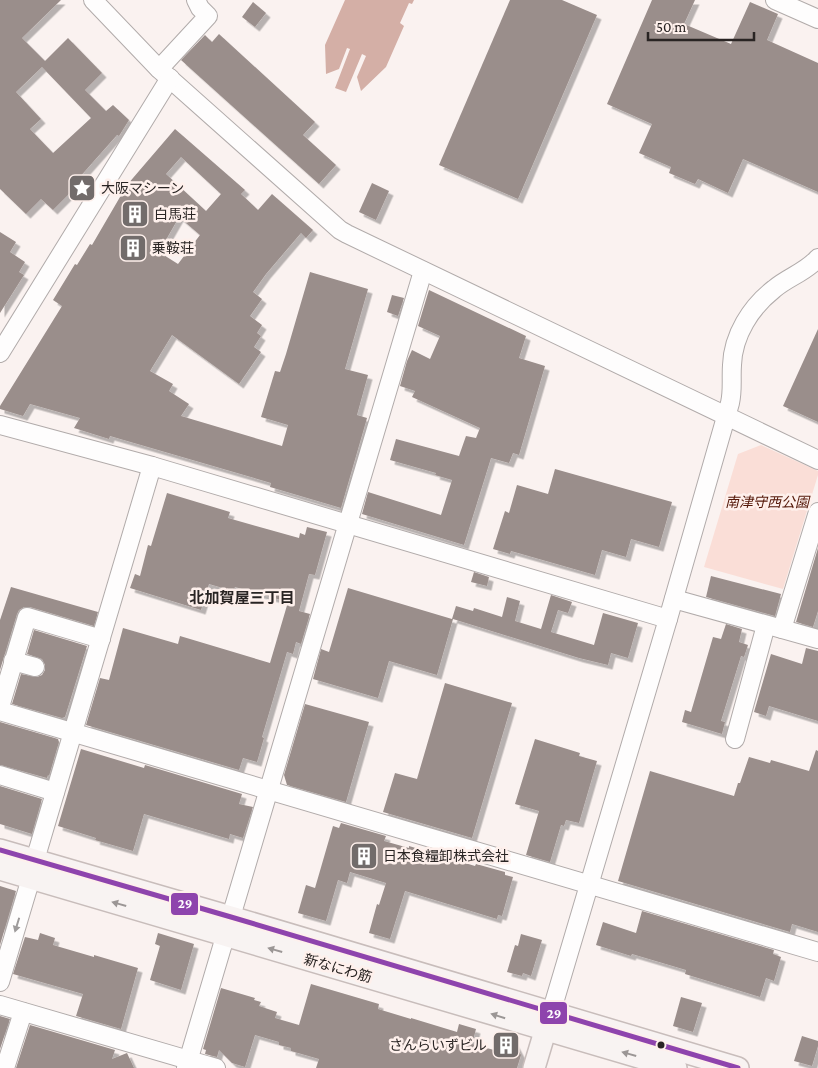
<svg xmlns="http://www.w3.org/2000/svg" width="818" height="1068" viewBox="0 0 818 1068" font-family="'Crimson Pro','Noto Sans JP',serif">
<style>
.green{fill:#faded7}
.water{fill:#d4afa6}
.building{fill:#9a8e8b;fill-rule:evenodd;filter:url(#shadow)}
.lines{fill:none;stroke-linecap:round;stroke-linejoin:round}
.minor-casing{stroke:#b1abaa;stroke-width:20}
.major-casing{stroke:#c8bdbb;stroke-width:24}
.minor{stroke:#fefdfd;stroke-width:18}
.major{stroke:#f8f3f2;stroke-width:21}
.bus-1-casing{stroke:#fef0ec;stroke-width:9}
.bus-1{stroke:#8e44ad;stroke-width:5}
.oneway{fill:#9b9695}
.oneway2{fill:#9e9b9b}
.bus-dot{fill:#292423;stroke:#fef0ec;stroke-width:2}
.labels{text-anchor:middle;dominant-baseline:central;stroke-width:5;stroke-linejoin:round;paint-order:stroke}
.poi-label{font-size:14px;fill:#292423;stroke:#fef0ec;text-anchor:start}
.park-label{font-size:14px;font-style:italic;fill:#531607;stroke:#fef0ec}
.street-label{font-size:14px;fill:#292423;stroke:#fef0ec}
.neighbourhood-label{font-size:15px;font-weight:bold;fill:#292423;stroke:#fef0ec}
.line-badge{stroke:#fef0ec;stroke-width:2}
.badge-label{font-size:14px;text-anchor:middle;font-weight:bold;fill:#fff}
</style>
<defs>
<filter id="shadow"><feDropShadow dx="4.5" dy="4.5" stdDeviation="0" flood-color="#0004"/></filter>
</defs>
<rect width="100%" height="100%" fill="#faf2f0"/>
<polygon class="green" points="761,445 818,471 818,475 783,589 704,567 738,454"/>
<polygon class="water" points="345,0 414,0 412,4 409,3 400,23 404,26 386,67 361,91 357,77 366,56 362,54 346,92 335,88 350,49 347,48 339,69 326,74 325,45"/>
<g class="building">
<path d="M 0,0 L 61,0 L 22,38 L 45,61 L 68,38 L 102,73 L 85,90 L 106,111 L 113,105 L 129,120 L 119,136 L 117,135 L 78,179 L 81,182 L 53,210 L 41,199 L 26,214 L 0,189 ZM 42,67 L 91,118 L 53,153 L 30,129 L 41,119 L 16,92 Z"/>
<polygon points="510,0 562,0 597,15 518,199 439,165"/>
<polygon points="652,0 695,0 684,24 731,44 750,2 778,14 767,40 818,63 818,192 743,159 728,193 698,179 695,184 669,173 671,167 639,153 652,124 607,104"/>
<polygon points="253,2 266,13 255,27 242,17"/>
<polygon points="219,34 315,122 303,135 336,165 319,184 181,60 205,35 212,42"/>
<path d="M 175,129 L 245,190 L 241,194 L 258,210 L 272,194 L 313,230 L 306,238 L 301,233 L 266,274 L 253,292 L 262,299 L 250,316 L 262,325 L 257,333 L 261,336 L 254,347 L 261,352 L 239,384 L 172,335 L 150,371 L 173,384 L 169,391 L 189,404 L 181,416 L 282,446 L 288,425 L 261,417 L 275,371 L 280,372 L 286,354 L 310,272 L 368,289 L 345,369 L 368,375 L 357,415 L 367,418 L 341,508 L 270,487 L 271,483 L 110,436 L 109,439 L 74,428 L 80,418 L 30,404 L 23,416 L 0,409 L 0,406 L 62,306 L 53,300 L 75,264 L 77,265 L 90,244 L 92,245 L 127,185 ZM 181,157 L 221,194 L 206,211 L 166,174 ZM 179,217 L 200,235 L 178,264 L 159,252 Z"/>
<polygon points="372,183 389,191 376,220 359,212"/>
<polygon points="0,232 16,242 10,252 25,262 19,272 24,275 0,313"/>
<polygon points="429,290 526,336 519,358 545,366 519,455 513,453 509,463 491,458 464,545 362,514 368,492 441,515 452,480 435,475 436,473 390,460 396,439 459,456 466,436 476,438 480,428 412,397 415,391 400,386 407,361 412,350 430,359 440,336 418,326"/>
<polygon points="392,295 404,298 398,316 387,312"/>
<polygon points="818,329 818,422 783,406"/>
<polygon points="555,469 672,502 659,547 631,539 626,557 602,550 595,575 511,551 510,554 493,549 505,511 509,513 517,485 548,494"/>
<polygon points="167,493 230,512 228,518 299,538 300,533 305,535 307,527 327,532 315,575 309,574 299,611 310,614 301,644 296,642 293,654 287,652 262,737 264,738 257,762 243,758 239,770 86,725 100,678 109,680 123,628 178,644 180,636 270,663 288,602 235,587 233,591 209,584 201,610 130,588 135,574 140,576 148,545 151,546"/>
<polygon points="818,548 818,611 813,627 796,622"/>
<polygon points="474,572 489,577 487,586 471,582"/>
<polygon points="711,576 781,594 775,616 706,597"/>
<polygon points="11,587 98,612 94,626 30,607 24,607 19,610 17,614 0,670 0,620"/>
<polygon points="348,588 452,619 456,606 473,611 474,608 502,617 507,597 520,601 515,621 541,629 551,595 572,602 568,613 558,610 551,632 594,645 603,613 638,623 628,658 611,653 608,665 579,658 453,619 437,675 389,661 378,698 313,679 321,649 329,652"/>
<polygon points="726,624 742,629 739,642 748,645 744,657 741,656 721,721 725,722 722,734 682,722 685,710 691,712 713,637 721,639"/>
<polygon points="34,630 87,646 65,717 62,718 12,704 21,674 37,677 42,675 45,670 45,665 42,659 27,654"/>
<polygon points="806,648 818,651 818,721 769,706 766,716 754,712 771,654 802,664"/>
<polygon points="445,683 512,703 472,838 383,812 395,773 417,779"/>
<polygon points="305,704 369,722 346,802 287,785 284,775"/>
<polygon points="0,722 58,739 59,742 49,776 48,775 47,778 0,765"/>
<polygon points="535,739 580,753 579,756 597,761 579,823 566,820 564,826 561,825 550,862 526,855 539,811 515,804"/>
<polygon points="81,749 144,768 145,765 242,794 239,804 253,807 243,838 230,834 229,839 144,814 133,851 95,840 96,838 58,826"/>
<polygon points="816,750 818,751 818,932 792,924 790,932 618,881 650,771 734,796 738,783 740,783 749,757 770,763 771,760 809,771"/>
<polygon points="0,786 42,799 32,834 0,824"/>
<polygon points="341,823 386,836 384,841 409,848 409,846 475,866 476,864 505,872 505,875 513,877 502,916 498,915 497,919 405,891 390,939 369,933 377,904 379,905 386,883 350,872 347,883 338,880 326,921 298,913 306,885 315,888 333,826 339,828"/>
<polygon points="0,886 16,891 0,945"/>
<polygon points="642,911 774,950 773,954 781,957 774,981 766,978 760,997 685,974 686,970 632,954 631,956 596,945 603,922 636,933"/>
<polygon points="40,933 55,938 53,945 94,957 94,955 138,968 121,1029 76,1016 83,994 13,974 25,937 38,940"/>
<polygon points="158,933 194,944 181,990 150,980 160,946 155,944"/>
<polygon points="521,934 542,940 531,976 523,973 522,976 507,972 515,945 518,946"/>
<polygon points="311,984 379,1004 378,1009 411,1019 411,1018 457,1032 459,1024 476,1029 472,1044 494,1050 500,1033 511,1036 521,1055 517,1068 316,1068 319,1059 291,1051 291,1048 279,1045 279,1042 255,1035 245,1067 232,1063 219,1050 217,1057 205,1054 206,1050 203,1049 221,988 255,998 254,1000 261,1002 259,1006 277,1012 275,1018 299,1025"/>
<polygon points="681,997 702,1003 693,1032 673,1026"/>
<polygon points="0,1016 10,1019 0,1049"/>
<polygon points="30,1025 115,1050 112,1059 127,1053 134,1068 16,1068"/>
<polygon points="802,1036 818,1041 818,1046 812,1066 794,1061"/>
</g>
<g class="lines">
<g class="minor-casing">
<g id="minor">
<polyline points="93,0 159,69 340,230 347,234 818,460"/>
<polyline points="775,0 818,19"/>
<polyline points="159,69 208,16 200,8 196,0"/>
<polyline points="0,353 170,78"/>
<polyline points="0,425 152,466 668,619"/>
<polyline points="674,599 818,639"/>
<polyline points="782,629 818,512"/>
<polyline points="13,661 35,667"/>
<polyline points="0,707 27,617 101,639"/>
<polyline points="0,711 818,952"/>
<polyline points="735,739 766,625"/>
<polyline points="0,775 55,792"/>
<polyline points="35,860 152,466"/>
<polyline points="0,982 31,878"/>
<polyline points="0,1005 216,1068"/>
<path d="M 551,1013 L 668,619 L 730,403 C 733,390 731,378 732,365 C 733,335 751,307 774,289 C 788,277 806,272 818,258"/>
<polyline points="5,1068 23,1012"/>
<path d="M 186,1068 C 266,802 343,536 423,271"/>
</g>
</g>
<g class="major-casing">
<g id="major">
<polyline points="0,850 231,917 738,1068"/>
<polyline points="0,869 676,1068"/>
<polyline points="534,1068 549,1018"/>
</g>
</g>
<use href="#minor" class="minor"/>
<use href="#major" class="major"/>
<g class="bus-1-casing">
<polyline id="bus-1" points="0,850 231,917 738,1068"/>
</g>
<use href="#bus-1" class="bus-1"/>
</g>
<defs><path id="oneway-solid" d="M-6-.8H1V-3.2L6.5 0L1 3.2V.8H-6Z" transform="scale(1.25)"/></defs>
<g class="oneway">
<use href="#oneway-solid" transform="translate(119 904) rotate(-164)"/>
<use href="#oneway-solid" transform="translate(275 950) rotate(-164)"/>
<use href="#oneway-solid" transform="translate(498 1016) rotate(-163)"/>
<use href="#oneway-solid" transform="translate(629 1054) rotate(-164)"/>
</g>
<use class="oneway2" href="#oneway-solid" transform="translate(17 925) rotate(107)"/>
<defs>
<g id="sight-square" transform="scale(1.4375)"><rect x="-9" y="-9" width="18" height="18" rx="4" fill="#726c6b" stroke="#fef0ec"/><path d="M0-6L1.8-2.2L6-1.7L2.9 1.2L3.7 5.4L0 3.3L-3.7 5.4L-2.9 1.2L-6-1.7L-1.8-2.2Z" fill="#fff"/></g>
<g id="building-square" transform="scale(1.4375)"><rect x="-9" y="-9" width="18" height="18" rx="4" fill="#726c6b" stroke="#fef0ec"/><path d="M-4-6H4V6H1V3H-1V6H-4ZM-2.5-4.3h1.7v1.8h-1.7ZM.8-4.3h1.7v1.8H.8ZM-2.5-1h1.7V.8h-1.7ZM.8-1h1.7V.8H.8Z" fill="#fff"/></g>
</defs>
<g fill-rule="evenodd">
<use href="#sight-square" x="82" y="188"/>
<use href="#building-square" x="135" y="214"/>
<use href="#building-square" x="133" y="248"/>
<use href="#building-square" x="364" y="856"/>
<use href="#building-square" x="506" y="1045"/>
</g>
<circle class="bus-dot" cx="661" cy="1045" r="4.5"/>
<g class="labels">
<g class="poi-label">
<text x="101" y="188">大阪マシーン</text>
<text x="154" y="214">白馬荘</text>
<text x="152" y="248">乗鞍荘</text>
<text x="383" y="856">日本食糧卸株式会社</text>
<text x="487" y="1045" text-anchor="end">さんらいずビル</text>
</g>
<g class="park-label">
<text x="767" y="502">南津守西公園</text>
</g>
<g class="street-label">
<text transform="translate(338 968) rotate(16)">新なにわ筋</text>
</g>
<g class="neighbourhood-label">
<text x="242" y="598">北加賀屋三丁目</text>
</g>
</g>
<g class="line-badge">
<rect x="170" y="892" width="29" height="24" rx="5" fill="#8e44ad"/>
<rect x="539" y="1001" width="29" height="24" rx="5" fill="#8e44ad"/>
</g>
<g class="badge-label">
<text x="185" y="908">29</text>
<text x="554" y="1018">29</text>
</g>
<path d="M648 32v8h106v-8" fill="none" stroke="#292423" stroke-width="2.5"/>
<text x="656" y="32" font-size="15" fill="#292423" stroke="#fef0ec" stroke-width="4" paint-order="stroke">50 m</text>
</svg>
